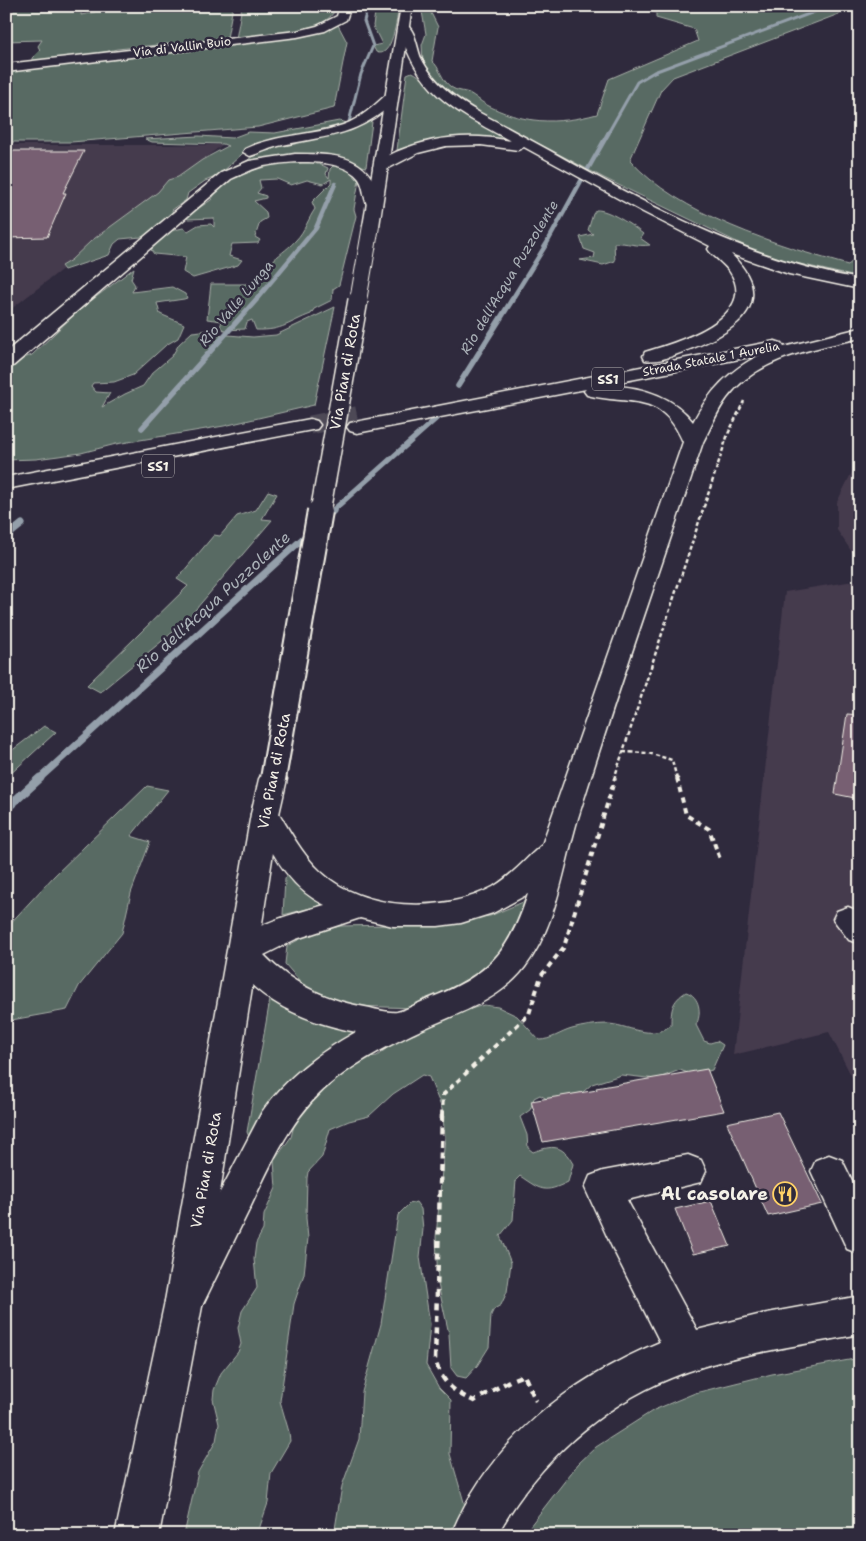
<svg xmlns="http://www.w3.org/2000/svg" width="866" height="1541" viewBox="0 0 866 1541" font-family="'Shantell Sans',sans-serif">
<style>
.built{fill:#453a4d}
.green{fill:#596b64;stroke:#a6aea6}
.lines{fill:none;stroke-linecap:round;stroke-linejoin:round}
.stream-far4{stroke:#949faa;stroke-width:3}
.stream-far3{stroke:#949faa;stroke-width:4.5}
.stream-far2{stroke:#949faa;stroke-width:5.5}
.stream-far1{stroke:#949faa;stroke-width:7}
.stream{stroke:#949faa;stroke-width:9}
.building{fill:#775f72;stroke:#f4f1e8}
.highway-tunnel{stroke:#4d4857;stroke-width:19;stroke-dasharray:19 10;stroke-linecap:butt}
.minor-casing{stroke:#f4f1e8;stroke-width:3}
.major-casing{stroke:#f4f1e8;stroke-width:3}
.highway-casing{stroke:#f4f1e8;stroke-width:3}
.path-far2{stroke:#f4f1e8;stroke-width:2.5;stroke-dasharray:4 2.5;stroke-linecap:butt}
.path-far1{stroke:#f4f1e8;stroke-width:4;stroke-dasharray:5.5 4.5;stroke-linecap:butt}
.path{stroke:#f4f1e8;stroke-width:4.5;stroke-dasharray:7 5.5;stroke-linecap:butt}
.minor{fill:#2f2a3d;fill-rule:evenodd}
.major{fill:#2f2a3d;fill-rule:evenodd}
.highway{fill:#2f2a3d;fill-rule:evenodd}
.major-bridge-far2-casing{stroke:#f4f1e8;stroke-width:18;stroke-linecap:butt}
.major-bridge-far1-casing{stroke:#f4f1e8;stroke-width:22;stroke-linecap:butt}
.major-bridge-casing{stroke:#f4f1e8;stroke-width:28;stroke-linecap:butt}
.major-bridge-far2{stroke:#2f2a3d;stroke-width:16}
.major-bridge-far1{stroke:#2f2a3d;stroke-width:19}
.major-bridge{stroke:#2f2a3d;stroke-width:24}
.labels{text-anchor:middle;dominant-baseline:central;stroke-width:5;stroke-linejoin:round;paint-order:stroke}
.far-street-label{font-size:12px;fill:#f4f1e8;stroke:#2f2a3d}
.far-water-label{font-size:14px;font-style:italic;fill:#acb3b9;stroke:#2f2a3d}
.shield{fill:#2f2a3d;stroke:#b9b5b5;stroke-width:1}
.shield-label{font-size:14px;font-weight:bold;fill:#f4f1e8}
.street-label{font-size:15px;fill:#f4f1e8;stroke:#2f2a3d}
.water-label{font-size:16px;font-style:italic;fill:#acb3b9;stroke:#2f2a3d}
.near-poi-label{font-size:18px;font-weight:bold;fill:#f4f1e8;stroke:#2f2a3d;text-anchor:end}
</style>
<rect width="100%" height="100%" fill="#2f2a3d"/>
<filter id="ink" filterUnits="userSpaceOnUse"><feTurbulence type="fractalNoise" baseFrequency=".02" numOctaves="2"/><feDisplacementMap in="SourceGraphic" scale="10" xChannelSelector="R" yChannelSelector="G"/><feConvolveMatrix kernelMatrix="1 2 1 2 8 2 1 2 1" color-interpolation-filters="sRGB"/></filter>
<g filter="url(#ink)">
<g class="built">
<polygon points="6,145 222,145 6,313"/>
<polygon points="860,467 860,564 837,530 837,502 854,468"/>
<polygon points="860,580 860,1093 829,1032 733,1055 785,592"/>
</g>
<g class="green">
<polygon points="6,6 82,6 81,15 95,12 98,6 233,6 227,38 117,49 92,55 32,61 32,58 40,50 38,46 42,40 6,41"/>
<path d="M 242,6 L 336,6 L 336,8 C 325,36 263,36 236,39 Z"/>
<path d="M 376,6 L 399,6 C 397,18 392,60 376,52 L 373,46 L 382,44 L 373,26 Z"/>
<path d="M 421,6 L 431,6 L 431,13 L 438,27 L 432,61 C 440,67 441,80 451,87 C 456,91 464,91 469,93 C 475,96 480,101 485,104 C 522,124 557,125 597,114 L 609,79 L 698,41 L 694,29 L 656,18 L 656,13 L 642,6 L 860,6 L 673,77 L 661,90 L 630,160 C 677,214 780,246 848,265 L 860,255 L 860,278 L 766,256 L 604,178 L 460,102 L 435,82 L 423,63 L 422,45 L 426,34 Z"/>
<polygon points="338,25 347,42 334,108 258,127 71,142 6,142 6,71 317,32"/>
<path d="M 412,72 C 420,74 433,92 441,98 C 463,116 491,128 517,142 L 443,140 L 397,150 L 407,74 Z"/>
<polygon points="339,121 348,123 345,127 253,144 218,176 205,181 188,193 186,200 172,210 173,214 152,236 120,239 114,244 109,255 64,270 61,266 71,260 91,241 158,192 168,180 178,177 202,160 228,146 223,144 152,142 145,139 199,136 232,138 248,132 275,133"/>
<polygon points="368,121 372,122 366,167 342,161 244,163 262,149"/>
<path d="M 286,162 C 300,162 316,161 328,168 L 326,174 L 329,178 L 330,169 L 333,166 L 346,168 L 359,180 L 354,209 L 356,216 L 339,285 L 333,289 L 332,300 L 314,309 L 311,314 C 289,322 283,331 256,330 L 252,320 L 247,322 L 245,329 L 224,330 L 220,327 L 222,321 L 207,319 L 211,284 L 258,284 C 259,266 285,253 296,240 C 305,231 308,219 315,209 L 312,202 L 331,183 L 331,179 L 323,184 L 307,180 L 291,185 L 277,179 L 259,180 L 261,188 L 257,193 L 266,196 L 266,198 L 254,201 L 266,212 L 267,218 L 260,222 L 255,237 L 260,240 L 258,243 L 232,244 L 229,256 L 242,260 L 238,265 L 193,278 L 183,272 L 186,257 L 154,254 L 151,250 L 166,232 L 183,228 L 188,231 L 198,225 L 211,224 L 214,227 L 214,218 L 188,219 L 185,217 L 211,200 L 216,193 L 238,173 L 249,169 Z"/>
<path d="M 596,210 C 608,209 633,226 643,234 L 640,238 L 650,245 C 637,247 627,242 614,243 L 615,261 L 603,265 L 580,260 L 594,258 L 595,253 L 584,249 L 580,237 L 593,234 L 588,230 L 593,214 Z"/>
<polygon points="134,268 131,279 135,285 132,292 172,287 185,294 187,298 184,299 157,303 160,314 184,324 178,338 166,345 133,375 114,382 93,383 91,386 96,392 110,393 102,407 125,394 143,386 152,373 172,356 179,344 192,332 211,330 215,334 253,337 276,335 335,307 314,405 224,426 116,444 81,453 36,459 6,460 6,372 16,361 32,355 79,310"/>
<polygon points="268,491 277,494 262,519 272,520 184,623 100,692 87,685 188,586 177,579 214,535 220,536 237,516 256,510"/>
<polygon points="44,726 56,732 6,778 6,755"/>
<polygon points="147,786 168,790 131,836 150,842 131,893 122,933 79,986 67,1010 6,1021 6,928 54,876"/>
<polygon points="288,874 330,903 283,915 285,879"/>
<polygon points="530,899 531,907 489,973 417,1008 353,1006 305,987 285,964 287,946 311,933 340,926 392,925 490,916"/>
<path d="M 686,992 C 700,996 702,1014 696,1025 L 704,1041 L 710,1043 L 717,1041 L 723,1045 L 712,1070 L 693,1075 L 680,1070 L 656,1079 L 621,1075 L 592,1084 L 583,1092 L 552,1102 L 540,1095 L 534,1098 L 530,1110 L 520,1117 L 527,1135 L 528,1148 L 533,1152 C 553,1145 562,1144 573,1164 L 568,1182 C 544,1194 541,1190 520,1176 L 516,1180 L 513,1220 L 500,1236 L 511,1263 L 507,1292 L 501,1305 L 494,1309 L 491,1315 L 489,1347 L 477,1366 L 466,1378 L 457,1376 L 451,1368 L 449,1334 L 438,1284 L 436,1237 L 445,1137 L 442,1109 L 429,1077 L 422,1075 L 393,1094 L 369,1116 L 349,1121 L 330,1129 L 322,1157 L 308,1172 L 307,1178 L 306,1218 L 308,1238 L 304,1274 L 294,1304 L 280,1401 L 289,1432 L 290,1441 L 271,1473 L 268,1503 L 257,1535 L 184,1535 L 198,1472 L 216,1441 L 219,1424 L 213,1399 L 214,1390 L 221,1373 L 238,1352 L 241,1344 L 238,1328 L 242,1311 L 257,1288 L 254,1259 L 256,1243 L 263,1230 L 264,1215 L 276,1188 L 274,1161 L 291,1137 L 298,1110 L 357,1058 L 377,1056 L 402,1036 L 415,1034 L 444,1017 L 484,1005 L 498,1007 L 517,1016 L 539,1040 C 551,1040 561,1032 572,1029 C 583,1026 596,1024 607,1024 C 627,1024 651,1042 671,1025 C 671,1009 672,1001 686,992 Z"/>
<polygon points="271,994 364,1031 250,1139 247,1132"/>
<polygon points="416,1202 421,1209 423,1229 420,1257 430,1324 426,1365 439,1388 451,1400 450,1454 468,1516 469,1535 334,1535 342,1486 359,1439 362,1392 381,1324 398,1215 409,1204"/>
<polygon points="860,1358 860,1535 523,1535 578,1464 596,1447 654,1410 695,1393 772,1374"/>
</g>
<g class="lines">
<g class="stream-far4">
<polyline points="349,122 361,74 373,46 364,21 368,6"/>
<polyline points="608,133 637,82 654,72 830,6"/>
</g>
<g class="stream-far3">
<polyline points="588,169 609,132"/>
<polyline points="255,301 316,228 335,184"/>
<polyline points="511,301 547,243 581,181"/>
</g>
<g class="stream-far2">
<polyline points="458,386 512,300"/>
<polyline points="142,428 256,300"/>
<polyline points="331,512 439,416"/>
</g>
<g class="stream-far1">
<polyline points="325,518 333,511"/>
<polyline points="6,537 22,524"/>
<polyline points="39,779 309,533"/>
</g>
<polyline class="stream" points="6,809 40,778"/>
</g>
<g class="building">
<polygon points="6,151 84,151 63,193 66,193 47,237 6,238"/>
<polygon points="847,714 860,715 860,799 835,794"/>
<polygon points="707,1069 724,1111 543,1142 531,1101 597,1090 596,1088"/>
<polygon points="778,1112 822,1204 768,1216 727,1123"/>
<polygon points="711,1201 730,1246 693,1254 675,1209"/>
</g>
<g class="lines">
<polyline class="highway-tunnel" points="310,425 361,415"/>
<g class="minor-casing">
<g id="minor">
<polygon points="340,6 351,6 346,20 325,31 297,37 6,72 6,64 297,31 317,26 337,16"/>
<polygon points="848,907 860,912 860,944 849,940 833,919 837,911"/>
<path d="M 688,1155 L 701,1160 L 706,1171 L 701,1182 L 627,1200 L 697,1330 L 762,1314 L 860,1296 L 860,1334 C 797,1346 731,1354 671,1378 C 598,1407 535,1466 497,1535 L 451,1535 C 489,1442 570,1379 660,1342 L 611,1245 L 585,1188 L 590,1176 L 603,1171 Z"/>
<polygon points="829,1155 842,1160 860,1197 860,1254 847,1249 811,1171 816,1160"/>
</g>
</g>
<g class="major-casing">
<g id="major">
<polygon points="401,6 412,6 379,226 371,231 363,226"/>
<polygon points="273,769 283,772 287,779 279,814 203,1301 159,1535 115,1535 165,1301 251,814 259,779 263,772"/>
</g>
</g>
<g class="highway-casing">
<g id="highway">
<path d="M 405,25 C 415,27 417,49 421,58 C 434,84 456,99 480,113 C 602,177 721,256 860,279 L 860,289 L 789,274 L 731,254 C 779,302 737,331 690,349 C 677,354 659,363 645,360 L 643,356 L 645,352 C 676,343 760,318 730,272 C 725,265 716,258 710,252 L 708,249 L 710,246 L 643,212 L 524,147 L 518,150 L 481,145 L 446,146 L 418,153 L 385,170 L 375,170 L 373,167 C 378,160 388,156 396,152 C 433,136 471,133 511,141 C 454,110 419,95 399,28 Z"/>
<path d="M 392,93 L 398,97 L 397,100 C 356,137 333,134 283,145 C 271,147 261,153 250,156 L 243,152 L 245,149 C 276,134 311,136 343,125 C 360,119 374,106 387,94 Z"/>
<path d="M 295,154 C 340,154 371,155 382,205 L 374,210 L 369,208 C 363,200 365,188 359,179 C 342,156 284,161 260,167 C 250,170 240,175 231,179 L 13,366 L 6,368 L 6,352 L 221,173 L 249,161 Z"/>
<path d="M 860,328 L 860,338 C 814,349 758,357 727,398 C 717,411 711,427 703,442 C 661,567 617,692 578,818 C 563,868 557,925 525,967 C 499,1001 460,1012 423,1029 C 393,1043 362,1059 336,1079 C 292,1113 272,1162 249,1210 C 232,1245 215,1279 198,1314 L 184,1320 L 170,1314 L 165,1301 L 170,1288 L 262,1112 C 287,1077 318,1053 356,1032 C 307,1023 251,999 227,953 C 241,926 297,913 325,905 C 288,888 270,848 251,814 L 255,807 L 265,804 L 275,807 C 289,829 301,854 321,872 C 363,911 443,914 493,887 C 512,876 525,859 542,845 L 683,442 C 661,390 630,406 587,395 L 584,391 L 586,389 L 357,433 L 350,431 L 347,427 L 350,423 L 775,341 L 781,343 L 784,347 ZM 760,355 C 729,370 709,392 693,422 C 672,394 638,386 604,385 ZM 528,894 C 509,954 487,976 428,999 C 418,1003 407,1010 397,1012 C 389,1013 378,1010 370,1008 C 329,1001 294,986 264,955 L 296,939 L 360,918 L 393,926 L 438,926 L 461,923 L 493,913 Z"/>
<polygon points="310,419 317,421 320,425 317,429 6,489 6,477"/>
</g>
</g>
<g class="path-far2">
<polyline points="623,752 648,753 672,760 677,779"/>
<polyline points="614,779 728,434 744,401"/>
</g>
<g class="path-far1">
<polyline points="677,778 686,815 709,829 720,859"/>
<polyline points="442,1116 443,1095 529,1014 541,976 564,947 615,778"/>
</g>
<path class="path" d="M 442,1115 L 435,1361 C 443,1383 453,1392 474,1401 L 511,1380 L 524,1375 L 536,1401"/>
<use href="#minor" class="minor"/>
<use href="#major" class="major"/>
<use href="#highway" class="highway"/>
<g class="major-bridge-far2-casing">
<polyline id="major-bridge-far2" points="358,301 371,226"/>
</g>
<g class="major-bridge-far1-casing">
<polyline id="major-bridge-far1" points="320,512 358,300"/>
</g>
<g class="major-bridge-casing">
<polyline id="major-bridge" points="273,779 320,511"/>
</g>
<use href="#major-bridge-far2" class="major-bridge-far2"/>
<use href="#major-bridge-far1" class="major-bridge-far1"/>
<use href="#major-bridge" class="major-bridge"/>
</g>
</g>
<defs>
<g id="restaurant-ring" transform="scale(1.25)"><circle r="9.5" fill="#2f2a3d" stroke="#ffd166" stroke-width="1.5"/><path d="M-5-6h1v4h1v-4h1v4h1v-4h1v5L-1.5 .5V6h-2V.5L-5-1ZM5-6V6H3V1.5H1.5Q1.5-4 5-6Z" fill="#ffd166"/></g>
</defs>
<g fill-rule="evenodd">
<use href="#restaurant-ring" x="785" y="1194"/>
</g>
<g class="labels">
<g class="far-street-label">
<text transform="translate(182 47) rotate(-7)">Via di Vallin Buio</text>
<text transform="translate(711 359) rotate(-11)">Strada Statale 1 Aurelia</text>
</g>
<g class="far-water-label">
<text transform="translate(509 277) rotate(-59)">Rio dell'Acqua Puzzolente</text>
<text transform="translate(236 303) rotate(-50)">Rio Valle Lunga</text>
</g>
<g class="shield">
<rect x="592" y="367.5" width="32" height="23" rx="4"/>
<rect x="142" y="454.5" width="32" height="23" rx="4"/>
</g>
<g class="shield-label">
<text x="608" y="379">SS1</text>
<text x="158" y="466">SS1</text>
</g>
<g class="street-label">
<text transform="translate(345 372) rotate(-80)">Via Pian di Rota</text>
<text transform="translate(274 771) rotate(-79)">Via Pian di Rota</text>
<text transform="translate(206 1170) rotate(-80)">Via Pian di Rota</text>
</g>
<g class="water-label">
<text transform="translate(213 602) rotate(-42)">Rio dell'Acqua Puzzolente</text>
</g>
<g class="near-poi-label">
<text x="768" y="1194">Al casolare</text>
</g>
</g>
<rect width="866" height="1541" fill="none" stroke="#2f2a3d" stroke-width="25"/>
<rect x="12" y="12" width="841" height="1516" fill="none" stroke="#f4f1e8" stroke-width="2" filter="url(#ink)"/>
</svg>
